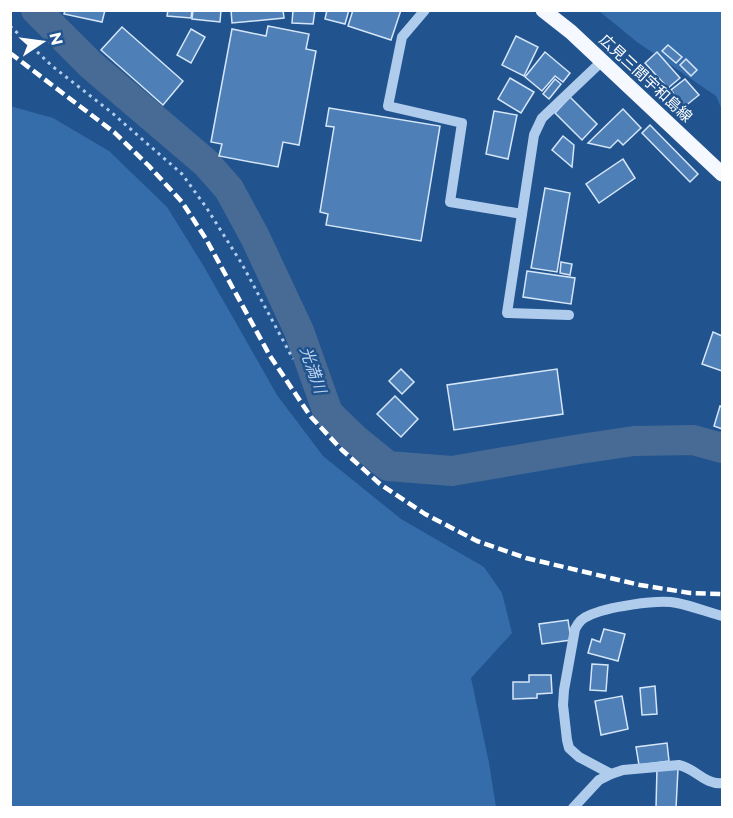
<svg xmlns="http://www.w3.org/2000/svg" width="733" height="818" viewBox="0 0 733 818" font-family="Montserrat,'Noto Sans JP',sans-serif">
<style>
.green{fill:#356dab}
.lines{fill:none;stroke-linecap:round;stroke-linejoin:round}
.river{stroke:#486b95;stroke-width:30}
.building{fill:#4e7fb7;stroke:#d5e6f9;stroke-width:1.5}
.path{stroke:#b0ccec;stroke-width:3;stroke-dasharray:3 4.5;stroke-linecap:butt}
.minor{stroke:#b0ccec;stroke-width:10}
.major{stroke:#f5f9ff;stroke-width:15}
.rail{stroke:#fff;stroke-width:4.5;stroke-dasharray:10 4.5;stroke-linecap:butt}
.labels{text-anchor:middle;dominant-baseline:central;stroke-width:5;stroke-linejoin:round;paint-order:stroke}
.street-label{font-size:15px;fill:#fff;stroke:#21538e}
.water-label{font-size:16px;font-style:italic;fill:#bcd6f3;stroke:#21538e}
</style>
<rect width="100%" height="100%" fill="#21538e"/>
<g class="green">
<polygon points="599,11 722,11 722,110 716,96 637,42"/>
<polygon points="10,106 53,118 109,151 167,207 203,265 277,395 323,456 401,519 484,567 502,593 512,633 471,678 489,763 496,807 11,807"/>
</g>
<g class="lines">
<polyline class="river" points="36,10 91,65 206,163 229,189 255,237 299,331 328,413 356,440 388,466 452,471 580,449 634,441 693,440 722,448"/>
</g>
<g class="building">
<polygon points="65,10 105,10 102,22 64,14"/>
<polygon points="168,10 192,10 191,18 167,16"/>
<polygon points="193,10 221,10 220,22 192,19"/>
<polygon points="231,10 283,10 284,18 232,23"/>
<polygon points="293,10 315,10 313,24 292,23"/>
<polygon points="327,10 349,10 345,24 325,19"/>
<polygon points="353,10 401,10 391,40 348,26"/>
<polygon points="268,26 309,34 306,49 316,51 299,145 283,142 278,167 219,156 222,144 211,142 232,29 266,36"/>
<polygon points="122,27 183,81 163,105 101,50"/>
<polygon points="191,29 205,37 191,63 177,55"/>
<polygon points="516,36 538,47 524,76 502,65"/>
<polygon points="668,45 682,57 676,63 662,51"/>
<polygon points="545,52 570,73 563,82 555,76 542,91 525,77"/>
<polygon points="657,52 680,78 668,88 645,63"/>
<polygon points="686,59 697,70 691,76 680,65"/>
<polygon points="510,78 534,92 521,113 498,99"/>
<polygon points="555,79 561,84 549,99 543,94"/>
<polygon points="685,79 699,95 684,107 671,90"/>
<polygon points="570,97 597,124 582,140 555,113"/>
<polygon points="329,108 440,126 421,241 326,225 328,214 320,212 334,127 326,126"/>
<polygon points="623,109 641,128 623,145 618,140 610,148 588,143"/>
<polygon points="494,111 517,115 508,159 486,154"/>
<polygon points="650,125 698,174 690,182 642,133"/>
<polygon points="563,136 574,145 572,167 552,150"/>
<polygon points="623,159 635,178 599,203 586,184"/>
<polygon points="545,188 570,193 557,272 531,268"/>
<polygon points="561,262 572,264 570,275 560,273"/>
<polygon points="527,271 575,278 571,304 523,297"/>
<polygon points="713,332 722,336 722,371 702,364"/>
<polygon points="401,369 414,382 402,394 389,381"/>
<polygon points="557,369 563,414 454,430 447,385"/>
<polygon points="395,396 418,419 401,437 377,414"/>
<polygon points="720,406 722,407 722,429 714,426"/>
<polygon points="568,620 571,640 542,644 539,624"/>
<polygon points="604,629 625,634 618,661 588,653 592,639 600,642"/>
<polygon points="592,664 608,665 606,691 590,690"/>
<polygon points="529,675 551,675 552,693 537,694 537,698 513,699 513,682 529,682"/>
<polygon points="655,686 657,714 642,715 640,688"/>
<polygon points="622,696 628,729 601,735 595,701"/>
<polygon points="667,743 669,761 639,765 636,747"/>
<polygon points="657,768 678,769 676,808 656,808"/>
</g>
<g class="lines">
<polyline class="path" points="10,26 52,66 111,112 182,174 206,207 242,264 293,359"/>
<g class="minor">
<polyline points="425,10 402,37 388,106 462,123 450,202 522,214"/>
<polyline points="569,315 507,313 534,135 542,118 602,61"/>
<path d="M 611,774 L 579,757 L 569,748 L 567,740 L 563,705 L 564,690 L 575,629 C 578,623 582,618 588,616 C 606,607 658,599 677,603 C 692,606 707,612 722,616"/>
<path d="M 573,808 L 599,780 L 611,774 L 623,770 L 679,765 C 695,768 705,785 722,783"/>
</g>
<polyline class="major" points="543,10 571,32 722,174"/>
<polyline class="rail" points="10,53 115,133 149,166 182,202 206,239 270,356 311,417 342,450 380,484 425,514 477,541 526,558 640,585 690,593 722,594"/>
</g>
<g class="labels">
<g class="street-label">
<text transform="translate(646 78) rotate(43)">広見三間宇和島線</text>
</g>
<g class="water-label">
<text transform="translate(313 370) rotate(71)">光満川</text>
</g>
</g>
<rect width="733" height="818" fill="none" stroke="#ffffff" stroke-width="24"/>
<g transform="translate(42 42) rotate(77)" stroke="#21538e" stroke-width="4.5" paint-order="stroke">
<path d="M0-4.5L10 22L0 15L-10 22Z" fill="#ffffff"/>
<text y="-9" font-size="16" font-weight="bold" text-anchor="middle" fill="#ffffff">N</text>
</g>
</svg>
